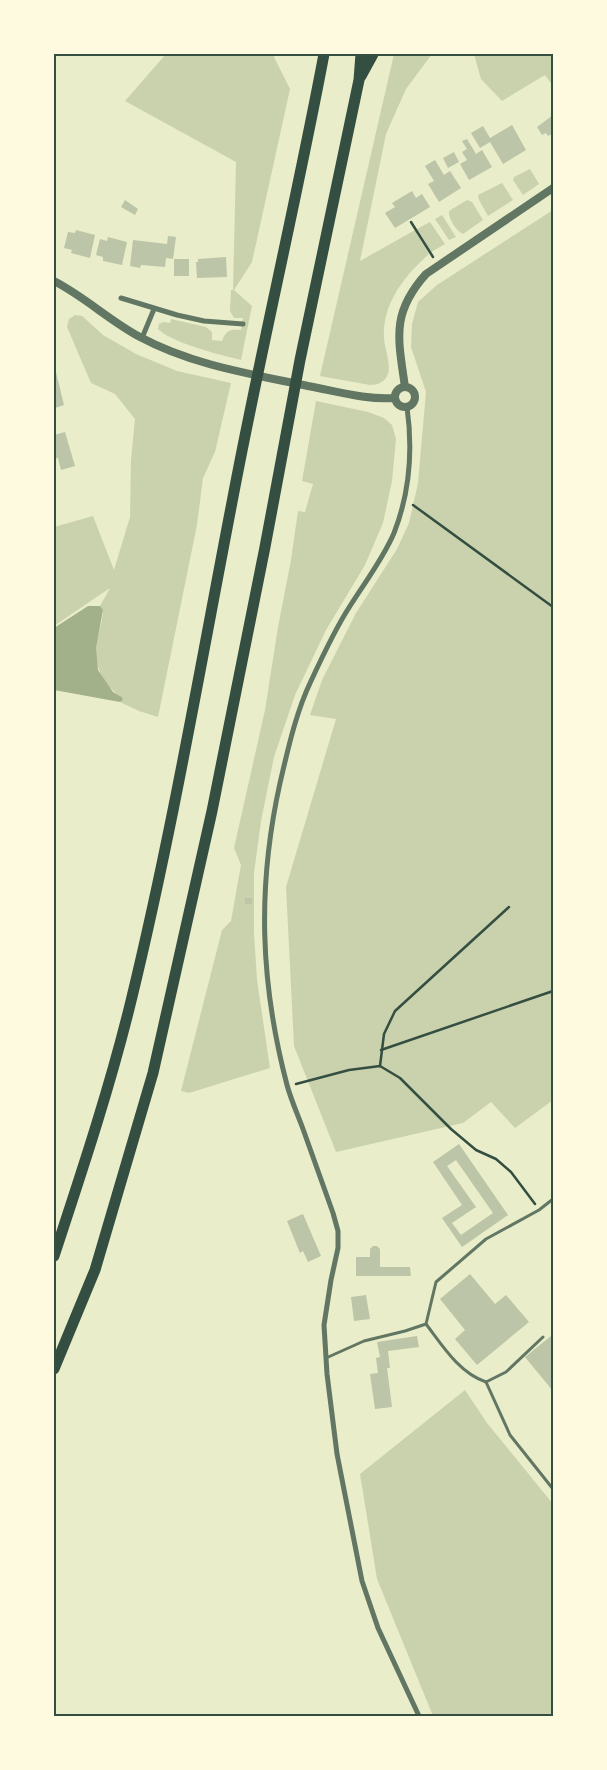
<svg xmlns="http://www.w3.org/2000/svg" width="607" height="1770" viewBox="0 0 607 1770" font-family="'Exo 2',sans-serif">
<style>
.green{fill:#cad2ad}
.water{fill:#a3b18a}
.building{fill:#bcc5a7;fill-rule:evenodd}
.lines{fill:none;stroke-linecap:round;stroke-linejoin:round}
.path{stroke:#344e41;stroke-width:2.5}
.service{stroke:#617663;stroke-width:3}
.minor{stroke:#617663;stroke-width:5}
.tertiary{stroke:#617663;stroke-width:8}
.motorway{stroke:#344e41;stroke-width:11}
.neatline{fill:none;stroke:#344e41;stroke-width:2}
</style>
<rect width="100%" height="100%" fill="#e9edc9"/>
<g class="green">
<path d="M 166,54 L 275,54 L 274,57 L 290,89 L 252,262 L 234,290 L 252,306 L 241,360 C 221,355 172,343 158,329 L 159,324 L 163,322 L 170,323 L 171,319 L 206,327 L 212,332 L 212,340 L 222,341 C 226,330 230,329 241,330 L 243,318 L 234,318 L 230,311 L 231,290 L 233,290 L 236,162 L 125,101 Z"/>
<path d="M 394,54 L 432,54 L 406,89 L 386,134 L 360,261 L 415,230 L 429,254 C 404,276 382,304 384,339 C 385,350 391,364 388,374 C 385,382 378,385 370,385 L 320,376 Z"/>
<polygon points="474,54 553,54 553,86 545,75 502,101 481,79"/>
<polygon points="530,169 539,184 523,195 513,180 514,177"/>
<polygon points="502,183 513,200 488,216 479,200 478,195"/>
<path d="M 467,200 L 472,202 L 483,220 L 463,234 C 456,231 448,218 449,211 Z"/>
<polygon points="553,210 553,1100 515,1128 491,1102 463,1123 336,1152 294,1046 286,887 336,719 310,715 322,680 356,613 397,549 409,523 418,483 426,392 411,347 412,324 418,302 437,285"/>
<polygon points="442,215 456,237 449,240 435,219"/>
<polygon points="430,222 445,244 431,252 417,229"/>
<path d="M 75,315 L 82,316 L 103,335 L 136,354 L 177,371 L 231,383 L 215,452 L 203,478 L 197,525 L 158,717 L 139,711 L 120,702 L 123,700 L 122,697 C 104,686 95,669 96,648 C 97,635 103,623 103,610 L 100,606 L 110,588 L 54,626 L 54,527 L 93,516 L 114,570 L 130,517 L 131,460 L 135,419 L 115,394 L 91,383 L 67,327 L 69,319 Z"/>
<polygon points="316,401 368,412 384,418 392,425 396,439 392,481 383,523 365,565 326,630 295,695 274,757 261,821 254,873 254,933 257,980 270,1068 189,1093 181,1091 222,930 231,921 241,865 234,848 265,710 278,627 291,560 298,511 305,512 313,484 302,481"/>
<polygon points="465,1390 487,1423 553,1504 553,1716 433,1716 377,1579 360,1474"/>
</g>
<polygon class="water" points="88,606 100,606 103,610 96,648 98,670 113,692 122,697 123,700 120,702 54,690 54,628"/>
<g class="building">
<polygon points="553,115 553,133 548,136 546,133 542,135 537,127"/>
<polygon points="512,125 526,150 503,164 490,142 480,148 471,133 483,126 490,138"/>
<polygon points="467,139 476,154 482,150 492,167 469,180 460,164 467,160 462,152 467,149 462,141"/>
<polygon points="454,152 459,162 448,168 443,158"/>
<polygon points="435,160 444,175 450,171 461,188 439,202 428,184 434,181 425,166"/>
<polygon points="412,191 416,198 422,194 430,207 395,228 385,213 395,207 392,203"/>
<polygon points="125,200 138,209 135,215 121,207"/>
<polygon points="76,230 95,235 90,258 71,253 72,250 64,248 68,232 75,233"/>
<polygon points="168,236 176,237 173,259 166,258 165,267 141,265 140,268 130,266 133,240 167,244"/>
<polygon points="108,237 127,242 122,265 103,261 103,257 96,255 100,239 107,241"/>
<polygon points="226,257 227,277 197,278 196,262 198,262 198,259"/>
<rect x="174" y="259" width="15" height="17"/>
<polygon points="54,364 64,405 55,408 54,404"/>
<polygon points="65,432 75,466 61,470 58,458 54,459 54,435"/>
<rect x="245" y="898" width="7" height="6"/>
<path d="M 459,1144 L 508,1215 L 462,1247 L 442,1218 L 462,1205 L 433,1162 ZM 456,1160 L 493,1213 L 461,1235 L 452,1223 L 476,1207 L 447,1166 Z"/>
<polygon points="303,1214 321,1256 308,1262 303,1251 300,1253 287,1221"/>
<polygon points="373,1246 377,1246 380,1249 380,1267 410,1267 411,1276 356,1276 356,1257 370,1257 370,1249"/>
<polygon points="470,1274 495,1304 506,1295 529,1322 477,1365 455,1339 465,1330 440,1299"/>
<polygon points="366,1295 370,1319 354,1321 351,1297"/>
<polygon points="417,1336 419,1347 388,1351 390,1368 387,1368 392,1407 375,1409 370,1374 378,1373 376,1358 380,1357 377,1342"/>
<polygon points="551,1336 553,1339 553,1391 525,1357"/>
</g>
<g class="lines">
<g class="path">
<polyline points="411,222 433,257"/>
<polyline points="413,505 553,607"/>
<polyline points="381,1050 553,991"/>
<polyline points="380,1066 384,1034 395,1011 509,907"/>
<polyline points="296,1084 349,1070 380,1066 400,1078 451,1129 476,1150 496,1159 511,1172 535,1204"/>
</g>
<g class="service">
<path d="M 426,1324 C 442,1345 459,1373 486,1382 L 506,1372 L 543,1337"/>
<polyline points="326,1358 364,1341 405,1331 426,1324 436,1282 486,1239 539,1210 553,1199"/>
<polyline points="486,1382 510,1435 553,1489"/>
</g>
<g class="minor">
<polyline points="121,298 177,315 204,321 243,324"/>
<polyline points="142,338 154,309"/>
<path d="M 407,407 C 413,450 410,492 394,533 C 383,559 365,582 350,606 C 335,629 323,655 311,681 C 296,712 288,749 280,783 C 257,887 260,982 287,1085 C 291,1100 298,1115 303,1129 C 313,1157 323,1185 333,1213 L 338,1231 L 338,1248 L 331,1280 L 324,1325 L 327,1374 L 337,1454 L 362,1581 L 378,1628 L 419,1716"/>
</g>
<g class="tertiary">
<path d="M 54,281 C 85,297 110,321 140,337 C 192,365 251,374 308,386 C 336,391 366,400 394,398"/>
<circle cx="405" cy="397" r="10"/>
<path d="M 405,387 C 398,338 391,313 426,274 L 553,188"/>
</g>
<g class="motorway">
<polyline points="361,76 373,54"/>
<path d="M 54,1256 C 82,1171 110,1087 131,1001 C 174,824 204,645 239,466 C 266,328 298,192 324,54"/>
<polyline points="54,1369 95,1270 153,1073 212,811 265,547 300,360 359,80 361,54"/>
</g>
</g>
<rect width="607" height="1770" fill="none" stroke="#fefae0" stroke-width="110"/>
<rect x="55" y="55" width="497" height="1660" class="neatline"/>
</svg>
